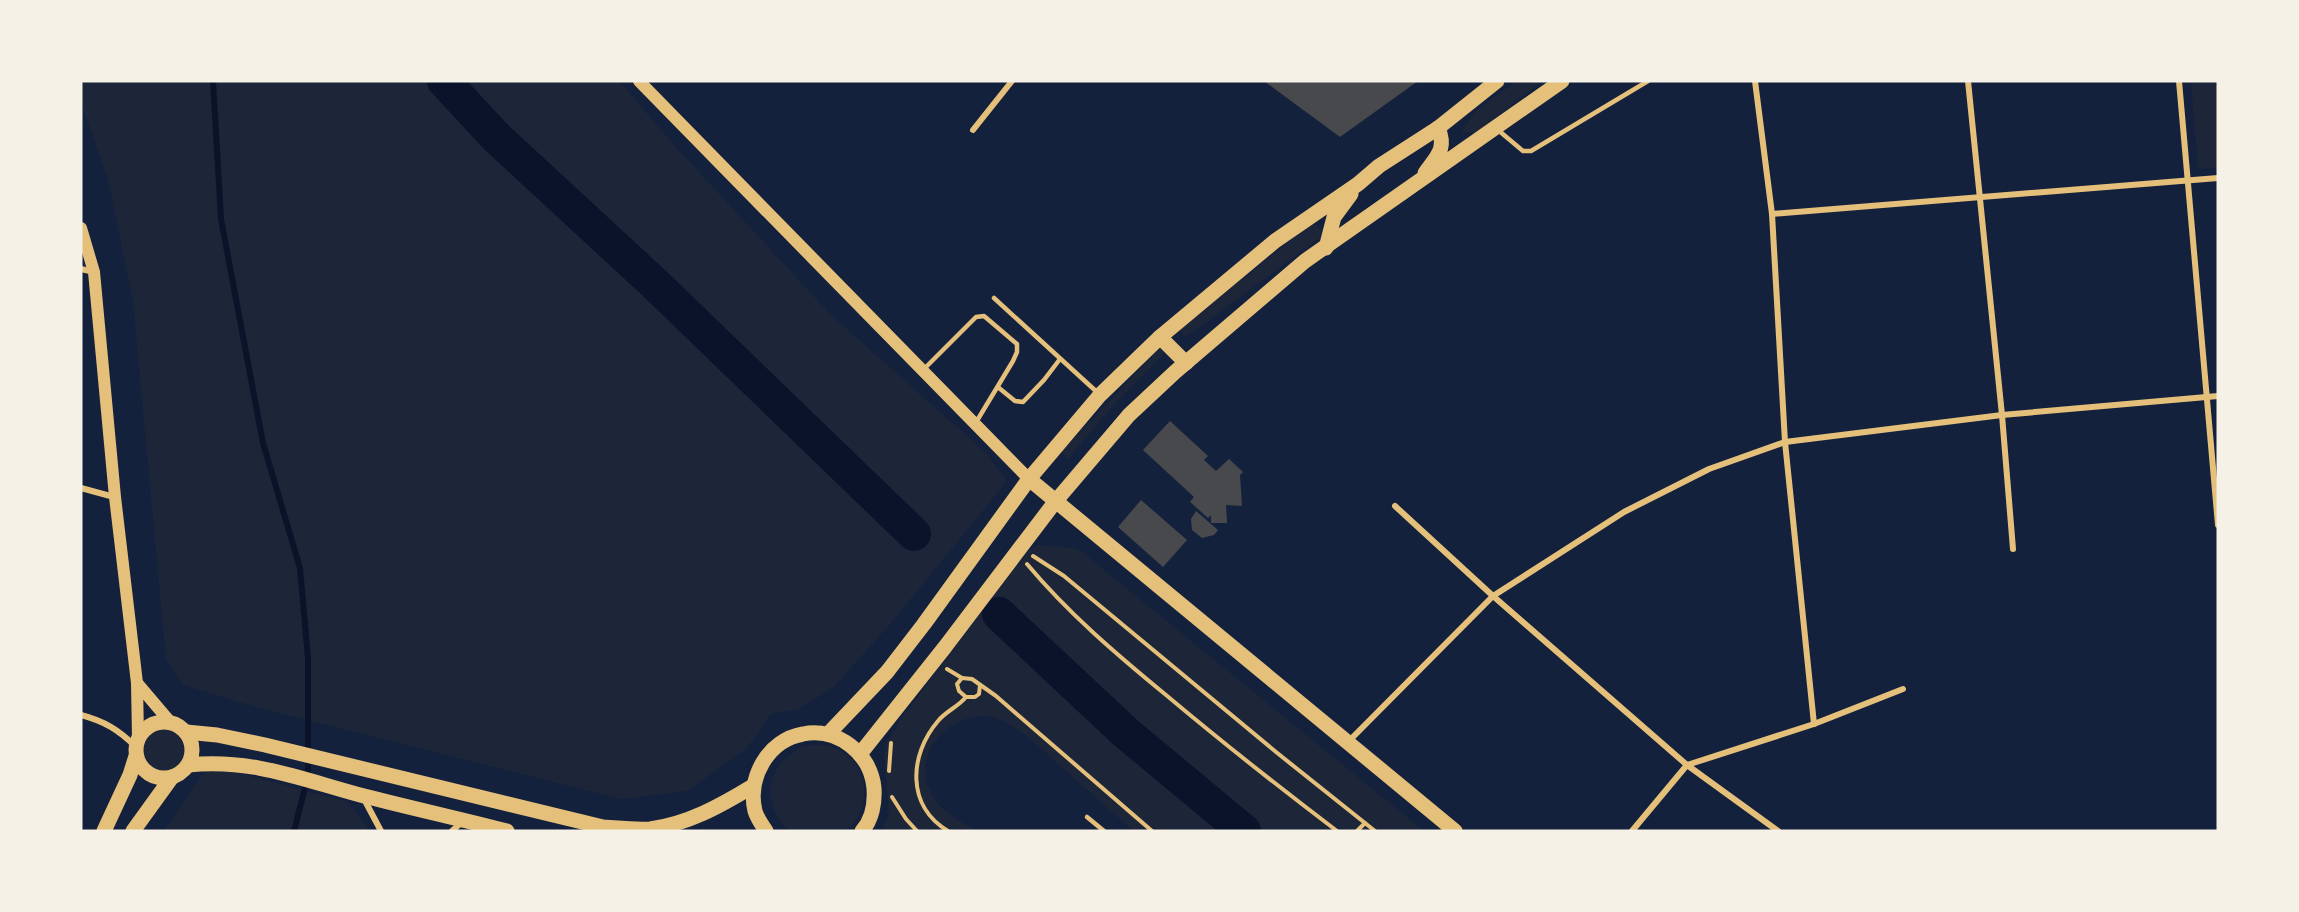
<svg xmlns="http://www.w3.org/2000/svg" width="2299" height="912" viewBox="0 0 2299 912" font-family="Rubik,sans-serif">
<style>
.green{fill:#1d2539}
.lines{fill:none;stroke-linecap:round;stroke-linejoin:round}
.stream{stroke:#0b132b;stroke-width:6}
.river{stroke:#0b132b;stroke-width:34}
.building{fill:#48494c}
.path{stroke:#e5c07b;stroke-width:4}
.service{stroke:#e5c07b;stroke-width:4.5}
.minor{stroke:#e5c07b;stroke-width:6}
.secondary{stroke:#e5c07b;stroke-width:12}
.primary{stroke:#e5c07b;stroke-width:15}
</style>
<rect width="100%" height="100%" fill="#14213d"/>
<g class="green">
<polygon points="81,81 620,81 664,134 830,314 985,452 1007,481 896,617 834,687 799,709 771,714 747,748 687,791 621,799 259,708 183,685 166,659 133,301 108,179 81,103"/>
<polygon points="1516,81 1542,81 1475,133 1461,132 1476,111"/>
<polygon points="2191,81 2218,81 2218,168 2198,169"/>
<polygon points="1310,225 1317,225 1321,230 1321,237 1189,335 1185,336 1179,330"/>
<polygon points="1160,348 1164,351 1161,357 1109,410 1068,459 1061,452"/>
<path d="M 1038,545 L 1074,548 L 1082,552 L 1424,831 L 1134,831 C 1111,811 1088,791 1065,770 C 1045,753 1017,722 991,717 C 955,710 914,748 928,785 C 935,808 957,820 977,831 L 882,831 L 889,813 L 884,754 L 888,740 L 905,713 L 1027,553 L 1032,548 Z"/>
<circle cx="164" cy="750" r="21"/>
<path d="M 827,745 C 832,747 839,749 844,753 C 871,770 870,813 846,831 L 788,831 C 768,810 762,777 788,757 C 792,754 798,748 803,746 C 810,744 819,745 827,745 Z"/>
<polygon points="209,765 348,802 370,831 164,831"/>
</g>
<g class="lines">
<polyline class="stream" points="213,81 221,219 263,443 300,568 308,658 308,776 294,831"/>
<g class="river">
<polyline points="444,81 496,137 654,283 914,534"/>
<polyline points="999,614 1125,732 1244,831"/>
</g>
</g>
<g class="building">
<polygon points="1264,81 1418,81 1340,137"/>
<polygon points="1170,421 1208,456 1204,460 1216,471 1229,459 1243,472 1240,475 1242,506 1226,505 1227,523 1211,523 1211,515 1208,518 1190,502 1194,497 1143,450"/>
<polygon points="1141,500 1187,540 1163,567 1118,527"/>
<polygon points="1196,511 1218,530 1214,535 1202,538 1192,530 1191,519"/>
</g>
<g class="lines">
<g class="path">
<polyline points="1033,556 1064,576 1276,752 1375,831"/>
<path d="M 1027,564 C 1068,613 1116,654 1166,695 C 1222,742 1279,787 1337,831"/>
<path d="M 947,669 L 962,678 L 957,684 L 959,691 L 966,697 C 958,707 946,711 938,721 C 909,755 906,806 948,831"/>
<polyline points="962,678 972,679 996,696 1152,831"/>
<polyline points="966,697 975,697 979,694 980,685"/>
<polyline points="889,771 891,743"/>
<polyline points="892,797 906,819 917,831"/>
<polyline points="1357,831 1365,823"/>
</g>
<g class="service">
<polyline points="1498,130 1523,151 1531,151 1648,81"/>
<polyline points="994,298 1098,393"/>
<polyline points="923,370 976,317 984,316 1017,344 1017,352 1013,361 975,424"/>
<polyline points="999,388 1015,401 1023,402 1044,380 1060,359"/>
<polyline points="1087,817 1104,831"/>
</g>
<g class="minor">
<polyline points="1755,81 1772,214 1785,442 1814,724"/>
<polyline points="1968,81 2002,415 2013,549"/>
<polyline points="2179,81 2218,525"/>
<polyline points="973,130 1012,81"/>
<polyline points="1772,214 2218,178"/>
<polyline points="81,269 94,272"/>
<polyline points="81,488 114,497"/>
<polyline points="1395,506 1493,596 1687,765 1778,831"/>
<path d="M 81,715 C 104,721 119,730 136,747"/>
<polyline points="1348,742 1493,596 1624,512 1709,469 1785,442 2002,415 2218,396"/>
<polyline points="364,799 381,831"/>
<polyline points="452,831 463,821"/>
<polyline points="1632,831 1687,765 1814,724 1903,689"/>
</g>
<g class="secondary">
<polyline points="639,81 1029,479"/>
<polyline points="81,228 94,272 115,497 137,683 138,738"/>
<polyline points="137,683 171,723"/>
</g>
<g class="primary">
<path d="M 1425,173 C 1437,156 1447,149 1438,128"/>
<polyline points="1326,248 1334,217 1351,194"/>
<polyline points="1160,337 1186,363"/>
<polyline points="1029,479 1455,831"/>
<circle cx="164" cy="750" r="28"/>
<path d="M 186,732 L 217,735 L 265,745 L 603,827 C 618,828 635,830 650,829 C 688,824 720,806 753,786"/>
<polyline points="828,734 887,672 924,624 1029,479 1100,395 1160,337 1275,241 1358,184 1379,166 1438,128 1497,81"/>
<polyline points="860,754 945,647 1055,502 1129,415 1175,372 1305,261 1562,81"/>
<path d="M 188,765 C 253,758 303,780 364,796 C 411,808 460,819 507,831"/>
<polyline points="104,831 130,775 136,756"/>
<polyline points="133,831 172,777"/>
<path d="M 766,831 C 762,825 757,818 755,811 C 747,778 768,740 803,734 C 838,727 871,754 874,788 C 875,803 872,820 862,831"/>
</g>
</g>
<rect width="2299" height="912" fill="none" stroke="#f6f1e7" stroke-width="165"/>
</svg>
